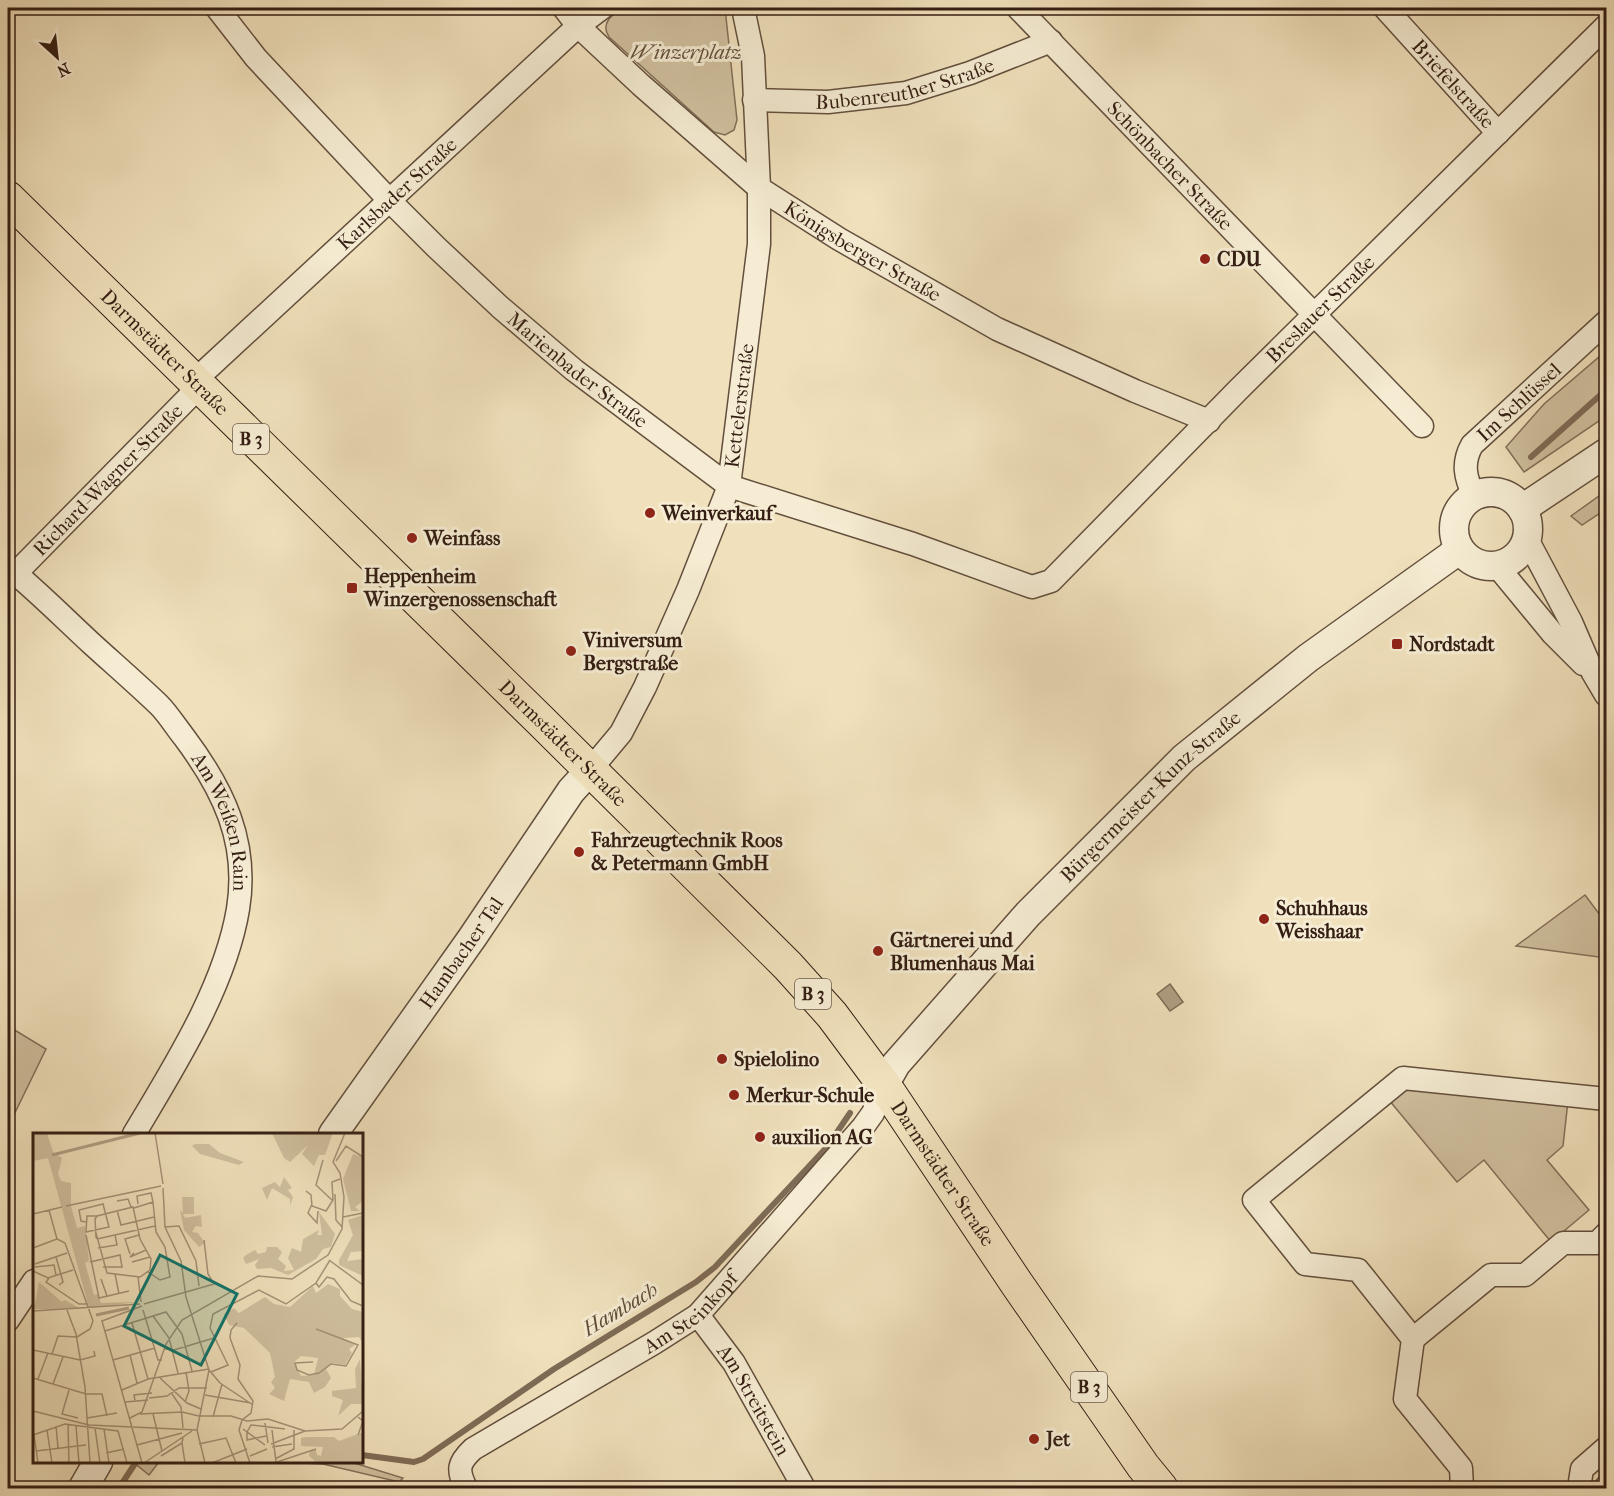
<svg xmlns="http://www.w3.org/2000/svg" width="1614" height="1496" viewBox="0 0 1614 1496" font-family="'IM FELL French Canon',serif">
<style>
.green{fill:#d0c09f;stroke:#826f59;stroke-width:1.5}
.water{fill:#b09f83;stroke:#7e6b56;stroke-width:1.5}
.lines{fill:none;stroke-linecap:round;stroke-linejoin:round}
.stream{stroke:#7e6b56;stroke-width:6}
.minor-casing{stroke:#634f3d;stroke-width:25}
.tertiary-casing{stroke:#634f3d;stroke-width:31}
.primary-casing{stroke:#341e13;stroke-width:35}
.minor{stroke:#f5ecd3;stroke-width:22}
.tertiary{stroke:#f5ecd3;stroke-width:28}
.primary{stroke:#f0e1bc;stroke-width:33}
.poi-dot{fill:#8f2418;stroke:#f5ecd3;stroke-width:2}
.labels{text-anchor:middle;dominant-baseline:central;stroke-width:6;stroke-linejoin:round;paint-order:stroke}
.shield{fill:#f5ecd3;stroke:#6e5c4d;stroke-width:1.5}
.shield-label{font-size:18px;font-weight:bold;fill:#341e13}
.park-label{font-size:20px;font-style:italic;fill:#634f3d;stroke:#f5ecd3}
.street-label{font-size:20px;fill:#341e13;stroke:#f5ecd3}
.poi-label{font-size:20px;font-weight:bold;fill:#341e13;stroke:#f5ecd3;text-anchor:start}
.water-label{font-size:21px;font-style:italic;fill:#5f4b3a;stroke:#f5ecd3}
.inset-river{fill:none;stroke:#b09f83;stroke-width:3}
.inset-road{fill:none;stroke:#a59378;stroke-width:1.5}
.view{fill:#0f766e;fill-opacity:0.15;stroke:#0f766e;stroke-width:3}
.inset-edge{fill:none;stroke:#341e13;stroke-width:3}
</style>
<rect width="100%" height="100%" fill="#f0e1bc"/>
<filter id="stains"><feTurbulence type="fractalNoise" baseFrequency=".00333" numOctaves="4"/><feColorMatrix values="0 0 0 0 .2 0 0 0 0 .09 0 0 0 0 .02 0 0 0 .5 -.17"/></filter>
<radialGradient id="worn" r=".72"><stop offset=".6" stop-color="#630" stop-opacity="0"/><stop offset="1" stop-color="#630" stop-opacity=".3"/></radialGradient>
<g class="green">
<path d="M 624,8 L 725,8 L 737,120 L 734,130 L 725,135 L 714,132 L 609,37 C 600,23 612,14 624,8 Z"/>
<polygon points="1606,351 1606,416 1524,472 1506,447 1544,404"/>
<polygon points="1606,491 1606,509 1582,525 1571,516"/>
<polygon points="1585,895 1606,923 1606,958 1516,946"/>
<polygon points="8,1026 46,1049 8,1127"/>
<polygon points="1407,1086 1568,1101 1563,1146 1547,1160 1589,1210 1551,1242 1484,1160 1457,1182 1389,1100"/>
<polygon points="133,1462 159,1462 149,1475"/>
<polygon points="283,1462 351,1462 403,1478 399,1482 323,1464"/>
</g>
<polygon class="water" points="1170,984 1183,1002 1170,1011 1157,994"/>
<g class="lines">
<g class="stream">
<polyline points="1531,457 1606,390"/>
<polyline points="362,1455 414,1462 423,1459 554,1369 696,1282 715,1267 827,1147 850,1113"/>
<polyline points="119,1488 136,1462"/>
</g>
<g class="minor-casing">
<g id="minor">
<path id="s1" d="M 217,8 L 256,58 L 390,201 L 436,247 L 500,307 L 574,370 L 729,486 L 913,544 L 1032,587 L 1051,581 L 1239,389 L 1606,26"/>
<path id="s2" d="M 564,8 L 578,26 L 641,85 L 759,188 L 839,239 L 997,329 L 1135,391 L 1209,421"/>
<path id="s3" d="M 1018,8 L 1422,426"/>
<path id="s4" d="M 1385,8 L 1498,133"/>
<path id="s5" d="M 754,100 L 828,102 L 906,93 L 970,73 L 1051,41"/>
<path id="s6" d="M 1474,496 C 1465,477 1462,463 1472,445 L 1606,322"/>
<polyline points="1527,539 1571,622 1593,673 1606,695"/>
<polyline points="1497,566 1553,634 1583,664"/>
<path id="s7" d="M 8,567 C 37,591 64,618 92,644 C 114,664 137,684 159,705 C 168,714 176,727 184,737 C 223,789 249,842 238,909 C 225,987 174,1067 134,1134"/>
<path id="s8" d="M 15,574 L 188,398 L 205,371 L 578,26 L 602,8"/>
<path id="s9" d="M 590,770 L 621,733 L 645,687 L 688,590 L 729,486 L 759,244 L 759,188 L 753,56 L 743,8"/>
<path id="s10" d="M 698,1315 L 734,1363 L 804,1488"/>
<polyline points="8,1320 34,1281"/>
<polyline points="1413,1339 1491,1275 1525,1275 1563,1243 1597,1243 1606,1234"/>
<path id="s11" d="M 466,1488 C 457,1470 458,1463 473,1449 L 654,1343 L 698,1315 L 863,1127 L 873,1113 L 884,1085"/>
<polyline points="1462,1488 1461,1468 1405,1399 1413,1339 1358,1270 1305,1264 1254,1200 1403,1078 1606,1099"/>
<polyline points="1579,1488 1582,1469 1606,1448"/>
<polyline points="1605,1488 1606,1487"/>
</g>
</g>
<g class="tertiary-casing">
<g id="tertiary">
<circle cx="1491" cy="529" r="37"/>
<polyline points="1522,509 1606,453"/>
<path id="s12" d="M 884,1085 L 896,1064 L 1028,914 L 1184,758 L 1308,658 L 1459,550"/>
<path id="s13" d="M 333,1134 L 472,938 L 571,791 L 590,770"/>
<polyline points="83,1488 98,1462"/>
</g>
</g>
<g class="primary-casing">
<g id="primary">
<path id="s14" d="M 8,198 L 543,723 L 788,966 L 832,1015 L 884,1085 L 1017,1284 L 1143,1466 L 1161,1488"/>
</g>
</g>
<use href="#minor" class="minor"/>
<use href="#tertiary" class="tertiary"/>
<use href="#primary" class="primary"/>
</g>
<g class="poi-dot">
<circle cx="1205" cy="259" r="6"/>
<circle cx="650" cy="513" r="6"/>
<circle cx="412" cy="538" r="6"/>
<rect x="346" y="582" width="12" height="12" rx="3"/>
<rect x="1391" y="638" width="12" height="12" rx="3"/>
<circle cx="571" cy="651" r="6"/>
<circle cx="579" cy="852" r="6"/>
<circle cx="1264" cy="919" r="6"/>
<circle cx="878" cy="951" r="6"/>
<circle cx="722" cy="1059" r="6"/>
<circle cx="734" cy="1095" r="6"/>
<circle cx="760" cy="1137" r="6"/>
<circle cx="1034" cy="1439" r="6"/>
</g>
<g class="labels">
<g class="shield">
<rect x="233" y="424" width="36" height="30" rx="4.5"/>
<rect x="795" y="979" width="36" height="30" rx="4.5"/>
<rect x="1071" y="1372" width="36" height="30" rx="4.5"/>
</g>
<g class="shield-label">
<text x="251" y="439">B 3</text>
<text x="813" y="994">B 3</text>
<text x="1089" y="1387">B 3</text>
</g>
<g class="park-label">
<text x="686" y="52">Winzerplatz</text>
</g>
<g class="street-label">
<text stroke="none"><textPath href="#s5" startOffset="153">Bubenreuther Straße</textPath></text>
<text stroke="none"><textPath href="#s4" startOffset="102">Briefelstraße</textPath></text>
<text stroke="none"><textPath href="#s3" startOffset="219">Schönbacher Straße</textPath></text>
<text stroke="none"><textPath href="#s8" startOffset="540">Karlsbader Straße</textPath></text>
<text stroke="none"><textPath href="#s2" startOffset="387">Königsberger Straße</textPath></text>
<text stroke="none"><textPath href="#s1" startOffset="1425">Breslauer Straße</textPath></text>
<text stroke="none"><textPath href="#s14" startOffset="220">Darmstädter Straße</textPath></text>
<text stroke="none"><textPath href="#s1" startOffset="512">Marienbader Straße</textPath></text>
<text stroke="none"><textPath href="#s6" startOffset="117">Im Schlüssel</textPath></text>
<text stroke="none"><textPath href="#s9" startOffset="399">Kettelerstraße</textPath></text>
<text stroke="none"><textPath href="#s8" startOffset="132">Richard-Wagner-Straße</textPath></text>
<text stroke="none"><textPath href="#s14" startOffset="778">Darmstädter Straße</textPath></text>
<text stroke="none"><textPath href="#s12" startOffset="394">Bürgermeister-Kunz-Straße</textPath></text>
<text stroke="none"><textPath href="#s7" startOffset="340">Am Weißen Rain</textPath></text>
<text stroke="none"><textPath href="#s13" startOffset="222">Hambacher Tal</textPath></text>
<text stroke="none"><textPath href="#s14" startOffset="1354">Darmstädter Straße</textPath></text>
<text stroke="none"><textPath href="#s11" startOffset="302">Am Steinkopf</textPath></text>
<text stroke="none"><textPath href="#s10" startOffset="102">Am Streitstein</textPath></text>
</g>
<g class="poi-label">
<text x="1217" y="259">CDU</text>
<text x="662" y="513">Weinverkauf</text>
<text x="424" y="538">Weinfass</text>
<text x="364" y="576">Heppenheim<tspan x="364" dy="23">Winzergenossenschaft</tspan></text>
<text x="583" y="640">Viniversum<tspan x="583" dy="23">Bergstraße</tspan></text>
<text x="1409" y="644">Nordstadt</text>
<text x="591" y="840">Fahrzeugtechnik Roos<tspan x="591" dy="23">&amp; Petermann GmbH</tspan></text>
<text x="1276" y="908">Schuhhaus<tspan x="1276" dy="23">Weisshaar</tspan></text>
<text x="890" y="940">Gärtnerei und<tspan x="890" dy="23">Blumenhaus Mai</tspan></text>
<text x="734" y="1059">Spielolino</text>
<text x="746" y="1095">Merkur-Schule</text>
<text x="772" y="1137">auxilion AG</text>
<text x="1046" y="1439">Jet</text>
</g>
<g class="water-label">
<text transform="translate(620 1309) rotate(-31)">Hambach</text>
</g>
</g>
<g transform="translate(33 1133)">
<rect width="330" height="330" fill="#f0e1bc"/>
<path d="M 0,0 L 14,0 L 20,19 L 29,25 L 25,41 L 28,48 L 38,50 L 38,73 L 44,95 L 52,93 L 56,128 L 52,130 L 61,162 L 65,161 L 68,170 L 105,169 L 56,175 L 15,25 L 0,28 ZM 239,0 L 300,0 L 292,22 L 286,22 L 281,33 L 269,21 L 275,12 L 257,29 L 251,25 ZM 162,11 L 176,11 L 187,20 L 211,29 L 206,32 L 167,21 L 159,13 ZM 320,21 L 330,24 L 330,68 L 322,74 L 327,78 L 318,78 L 310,46 ZM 251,44 L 259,55 L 255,57 L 260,64 L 257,73 L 257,66 L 239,55 L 234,67 L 229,55 L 242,49 L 247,54 ZM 149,64 L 161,64 L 161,81 L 150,81 L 152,85 L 168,82 L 169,94 L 163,93 L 159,99 L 165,100 L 172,110 L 166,114 L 151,97 L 147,77 L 150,80 ZM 286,79 L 302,101 L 298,114 L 290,116 L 283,126 L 255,142 L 238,135 L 224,136 L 222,132 L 226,126 L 213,131 L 210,125 L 213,122 L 222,117 L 225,121 L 233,119 L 234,114 L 244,114 L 249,119 L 245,126 L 253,133 L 251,138 L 261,137 L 255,125 L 259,115 L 268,119 L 270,106 L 286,97 L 284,102 L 289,102 ZM 330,82 L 330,118 L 318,119 L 314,128 L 330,126 L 330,143 L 306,132 L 306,127 L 320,102 L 315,87 ZM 6,149 L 29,169 L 32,167 L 48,176 L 1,176 ZM 295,151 L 307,156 L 307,163 L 319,176 L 330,179 L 330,210 L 326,204 L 310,205 L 322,212 L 316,216 L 319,220 L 312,232 L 300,230 L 293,236 L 298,245 L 292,254 L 281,260 L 276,249 L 257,246 L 251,268 L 236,261 L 242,255 L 238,249 L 242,244 L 237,220 L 211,195 L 196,192 L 191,181 L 201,175 L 206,180 L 232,164 L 241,171 L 257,174 L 280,153 L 283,160 ZM 268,223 L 285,225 L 281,242 L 268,243 L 261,229 ZM 327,226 L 330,271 L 318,271 L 305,283 L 310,267 L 299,263 L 299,258 L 323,255 L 322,236 ZM 330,299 L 330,330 L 284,330 L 276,323 L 277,317 L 283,317 L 284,322 L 288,323 L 290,314 L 268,313 L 268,305 L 274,304 L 301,304 L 306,308 Z" fill="#d0c09f" fill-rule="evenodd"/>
<path class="inset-river" d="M 19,22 L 107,0M 63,182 L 96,175"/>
<path class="inset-road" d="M 122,0 L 130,51M 290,27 L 283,52 L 300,68M 303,28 L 313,13 L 330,24M 130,55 L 132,94 L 148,128 L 153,164 L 176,237 L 164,297 L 172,330M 273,58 L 278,62 L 279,73 L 293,78 L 300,67 L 299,49 L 307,46M 302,61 L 303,87 L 309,94M 84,68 L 95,66 L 98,74M 105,71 L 104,63 L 118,60 L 120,69M 279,71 L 275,80 L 284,90 L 285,78M 33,73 L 128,53M 101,75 L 120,69 L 123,99 L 132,114 L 137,144 L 127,147 L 115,139M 16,77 L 24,106M 84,77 L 88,92 L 121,84M 0,81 L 29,74M 310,84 L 330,80M 53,89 L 48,88 L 46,77 L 70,71 L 76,94 L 53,99 L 54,83 L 64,83M 132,94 L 146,93 L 163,128 L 166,153M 63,100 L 74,140 L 107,144 L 117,137 L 118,126 L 107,106 L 100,74 L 64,83 L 62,86 L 63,104 L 64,106M 53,102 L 66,165 L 96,158M 24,106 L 32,110 L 60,188 L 57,196 L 44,204M 64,106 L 122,93M 0,115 L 24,106M 65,115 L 84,112 L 82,102M 101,120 L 97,124 L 113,117M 97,121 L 92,106 L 106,102M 23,124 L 30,149 L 26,152M 296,127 L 330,152M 57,129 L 87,122 L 89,134 L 70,134M 99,129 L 117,124M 2,131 L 34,120M 2,134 L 21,132 L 23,142M 0,138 L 15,145 L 40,137M 82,141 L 86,161M 105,144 L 108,169M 16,145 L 13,149 L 46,171 L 55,171M 68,146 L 74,163M 283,150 L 286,154 L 294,144 L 301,146 L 318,168 L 330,173M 111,171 L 181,151 L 175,141 L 171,107M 34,177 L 43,201 L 52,254 L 57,330M 110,177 L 125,227 L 129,227M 0,178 L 107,171M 120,183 L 136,205 L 145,240M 99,190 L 115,246M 204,190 L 198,197 L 197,205 L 207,232 L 205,246 L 220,268 L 218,280 L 209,287 L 206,297 L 217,330M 72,198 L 133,179 L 149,201 L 159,238M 132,216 L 141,217 L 181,205M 0,217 L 47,227 L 62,223 L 61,218M 19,221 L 25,203 L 44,204M 97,222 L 104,250M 80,227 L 122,215M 280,229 L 262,230 L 264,237 L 276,242 L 286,240 L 298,231 L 313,233 L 325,212 L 283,196M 176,237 L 187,250 L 220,272M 178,239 L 195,232 L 177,195 L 180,181 L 226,157 L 253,171 L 283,150 L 297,127M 0,245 L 53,261 L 69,261 L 74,283M 127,245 L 154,270 L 168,276M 5,246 L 15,220M 20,251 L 30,224M 36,257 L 29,281 L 45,285M 89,257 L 115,246 L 176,236M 139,261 L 148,274 L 150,295M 172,262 L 218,270M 116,265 L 134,263 L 146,255 L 174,255M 102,267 L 101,262 L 119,260M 92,269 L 115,267M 152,269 L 156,258 L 153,239M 0,278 L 56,292 L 164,297M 107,281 L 149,279 L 166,283M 120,281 L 129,318M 166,283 L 198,283 L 214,288 L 235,286 L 272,298 L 309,296 L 330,278M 180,284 L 189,251M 54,285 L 84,280M 97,285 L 109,279 L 133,211 L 149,187 L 225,143 L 259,146 L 295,122 L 309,96 L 311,64 L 307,40 L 300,29 L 312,0M 232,290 L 235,310M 35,291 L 36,330M 23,293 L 25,315M 43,293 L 46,330M 62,295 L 67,330M 71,296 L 76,330M 210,296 L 232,312M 14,297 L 19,330M 239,297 L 243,329M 214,298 L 214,307 L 233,303M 214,299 L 218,292 L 252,296M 0,302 L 32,291 L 85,298 L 94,330M 1,302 L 5,330M 325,302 L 330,288 L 325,284M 149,310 L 152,330M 166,311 L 193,305 L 203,330M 238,311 L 272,298M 104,312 L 149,300M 239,314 L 259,311M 3,318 L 53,312M 73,320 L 91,316M 128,323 L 149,310 L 150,305M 217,323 L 234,316M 242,326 L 261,316 L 261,297M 109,330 L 69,188 L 109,173M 111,330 L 159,298M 179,330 L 214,316M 241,330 L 283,316"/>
<path class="view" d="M 127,122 L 204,161 L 168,232 L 91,193 Z"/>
<rect width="330" height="330" class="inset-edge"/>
</g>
<rect width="1614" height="1496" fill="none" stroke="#f0e1bc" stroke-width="30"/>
<rect x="9" y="9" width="1596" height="1478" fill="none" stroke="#341e13" stroke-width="3"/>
<rect x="15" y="15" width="1584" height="1466" fill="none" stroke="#341e13" stroke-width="1.5"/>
<g transform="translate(57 57) rotate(153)" stroke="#f5ecd3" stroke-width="4.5" paint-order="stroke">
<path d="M0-4.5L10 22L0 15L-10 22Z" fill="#341e13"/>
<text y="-9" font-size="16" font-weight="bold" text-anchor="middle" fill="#341e13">N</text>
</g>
<rect width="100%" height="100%" filter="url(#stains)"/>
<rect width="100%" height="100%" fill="url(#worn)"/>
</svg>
